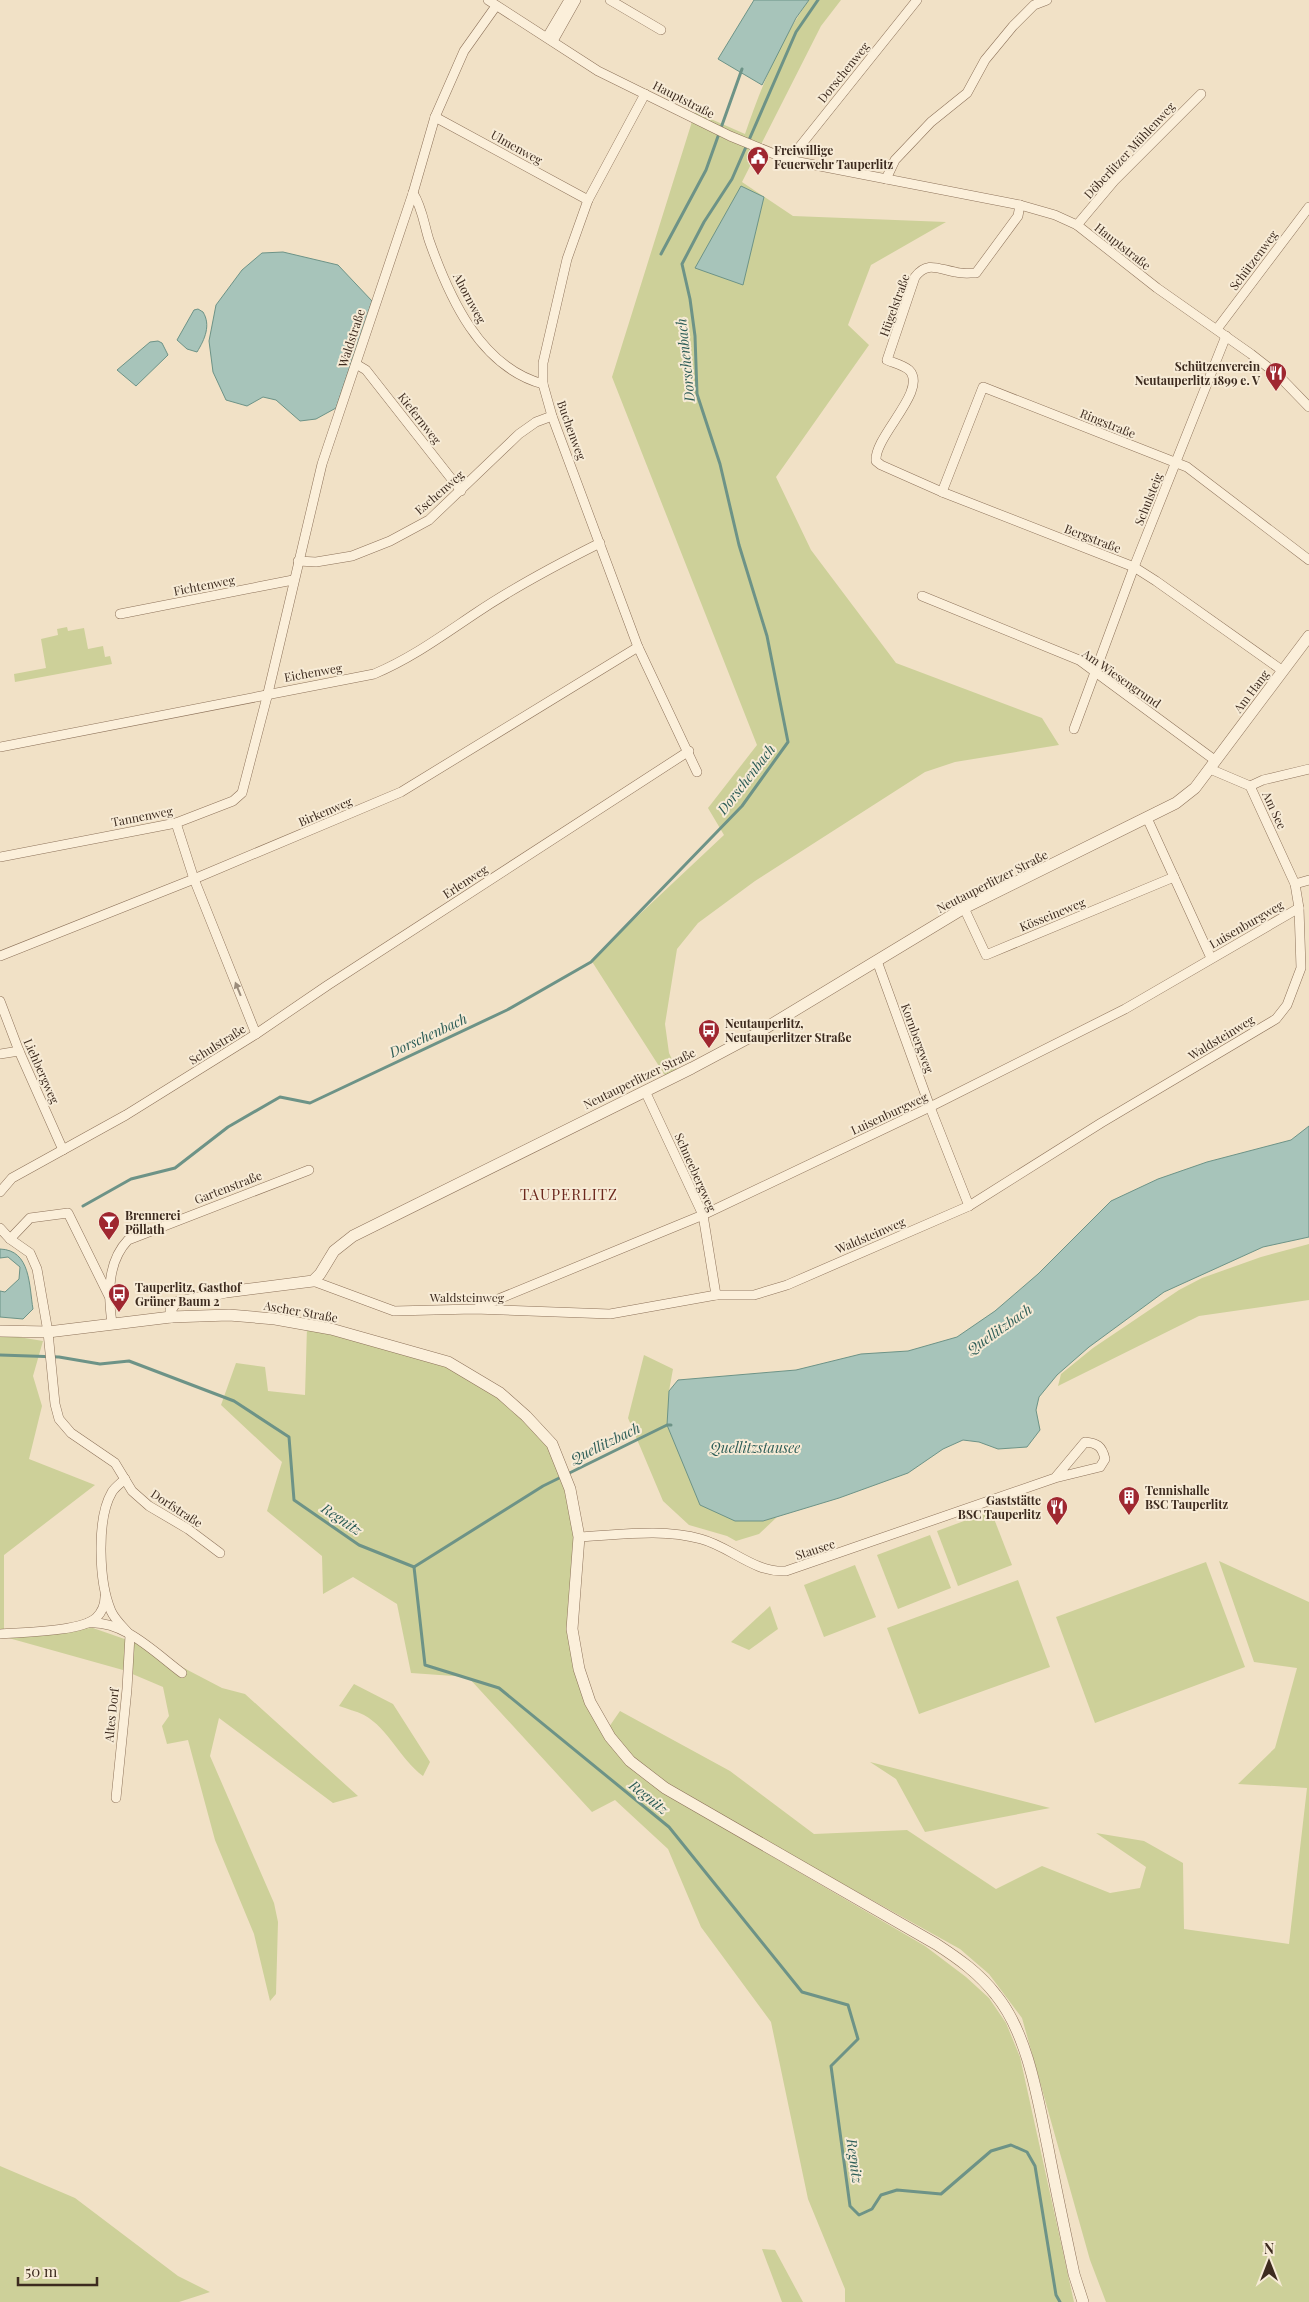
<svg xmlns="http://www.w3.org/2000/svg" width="1309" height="2302" viewBox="0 0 1309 2302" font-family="'Playfair Display',serif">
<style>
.green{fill:#cdd099}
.water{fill:#a7c4ba;stroke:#6d9387}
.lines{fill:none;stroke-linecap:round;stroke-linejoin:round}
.stream{stroke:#6d9387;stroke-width:3}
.minor-casing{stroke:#8d725a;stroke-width:10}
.tertiary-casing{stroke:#8d725a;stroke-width:12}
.minor{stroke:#fbefda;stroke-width:9}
.tertiary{stroke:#fbefda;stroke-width:11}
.oneway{fill:#9c8d7c}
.labels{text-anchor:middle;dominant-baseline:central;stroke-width:4;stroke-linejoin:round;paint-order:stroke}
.street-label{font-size:12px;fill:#3d2b1f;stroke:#f7ebd6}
.poi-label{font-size:12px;font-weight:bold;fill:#3d2b1f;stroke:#f7ebd6;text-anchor:start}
.water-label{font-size:14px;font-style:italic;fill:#2d5d57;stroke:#f7ebd6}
.quarter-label{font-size:15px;letter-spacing:1px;fill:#6b271c;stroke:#f7ebd6}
</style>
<rect width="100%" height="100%" fill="#f1e1c6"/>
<g class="green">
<path d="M 809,0 L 841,0 L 821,26 L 742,182 L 793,216 L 946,222 L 871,265 L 848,325 L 869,345 L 776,477 L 811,550 L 896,663 L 1042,718 L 1059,745 L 955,762 L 925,772 L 755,881 L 698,923 L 677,949 L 665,1024 L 669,1053 L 678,1072 L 666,1077 L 591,960 L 724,835 L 708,808 L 757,745 L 612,377 L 695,112 L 745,134 C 761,87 780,41 809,0 Z"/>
<polygon points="67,627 68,631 84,628 88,649 103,646 105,657 110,656 112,664 15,682 14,674 46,668 41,639 58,635 57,629"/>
<polygon points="1309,1244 1309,1300 1199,1316 1058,1386 1061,1374 1093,1348 1179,1290 1202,1278 1261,1257"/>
<polygon points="307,1327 417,1349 527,1414 573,1488 576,1628 581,1668 593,1702 609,1727 620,1711 730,1771 814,1834 907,1830 996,1889 1042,1866 1110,1893 1140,1888 1146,1867 1096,1833 1144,1841 1183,1863 1184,1929 1289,1944 1307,1788 1238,1784 1275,1748 1297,1668 1254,1662 1219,1561 1309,1602 1309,2302 1106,2302 1090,2260 1022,2018 989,1974 960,1949 760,1838 744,1840 925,1946 966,1977 989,1998 1006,2023 1020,2057 1074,2302 845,2302 845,2289 808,2199 771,2022 701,1927 668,1849 615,1800 592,1812 468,1677 411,1673 397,1604 353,1577 323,1594 322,1556 267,1511 282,1462 221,1405 236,1363 265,1367 268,1391 305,1395"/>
<polygon points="0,1334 43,1341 33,1376 42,1406 29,1459 95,1485 4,1555 4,1631 93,1628 136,1643 222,1688 245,1694 358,1796 333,1803 219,1718 210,1756 274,1903 278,1922 276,1994 270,2001 254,1934 215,1840 188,1740 167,1744 162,1726 169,1716 163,1687 123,1670 5,1637 0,1632"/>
<polygon points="644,1355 673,1369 669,1391 763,1521 777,1517 759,1534 736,1541 727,1536 689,1525 663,1501 628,1418"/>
<polygon points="991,1511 1012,1565 958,1586 937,1531"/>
<polygon points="930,1535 951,1588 898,1609 877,1555"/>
<polygon points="1206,1562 1245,1667 1095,1723 1056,1617"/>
<polygon points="855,1565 876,1617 824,1637 804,1585"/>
<polygon points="1018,1580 1050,1667 919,1714 887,1628"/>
<polygon points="770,1606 778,1629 749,1650 731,1642"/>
<path d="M 354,1684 L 393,1704 L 430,1762 L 423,1776 C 400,1759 389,1729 364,1715 C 356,1711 347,1709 339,1706 Z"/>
<polygon points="870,1762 1050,1808 925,1832 896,1779"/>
<polygon points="0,2166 75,2198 178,2276 210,2292 179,2302 0,2302"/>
<polygon points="762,2249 775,2250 803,2302 782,2302"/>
</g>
<g class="water">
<polygon points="754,0 809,0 796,18 762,85 718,59"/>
<polygon points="741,186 764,197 743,285 695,268"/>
<polygon points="283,252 338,265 372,301 336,408 316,419 300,421 276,400 263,397 247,406 226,400 213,372 209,341 216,305 242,270 262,253"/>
<path d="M 198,309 L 203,312 C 211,325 205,339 197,352 L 187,349 L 177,340 L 194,310 Z"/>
<polygon points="158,341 162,343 168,355 136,386 117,370 150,342"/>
<polygon points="1309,1126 1309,1237 1263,1247 1164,1292 1089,1347 1057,1375 1039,1397 1036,1410 1040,1430 1027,1447 998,1449 979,1442 963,1440 943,1449 908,1473 839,1498 763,1521 735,1521 700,1505 667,1425 669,1391 678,1380 796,1370 861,1354 908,1351 957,1337 995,1311 1038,1274 1111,1201 1158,1179 1207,1162 1291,1140"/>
<path d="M 0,1249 C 31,1250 29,1286 33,1309 L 23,1319 L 0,1317 L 0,1291 L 5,1292 L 19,1279 L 20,1267 L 8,1257 L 0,1258 Z"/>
</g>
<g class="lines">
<g class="stream">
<polyline points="661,254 706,170 742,69"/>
<polyline points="83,1206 131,1179 175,1168 228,1127 280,1097 310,1103 507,1010 591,962 742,806 788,742 767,636 739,545 720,464 697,394 695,336 690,299 682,264 704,222 732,179 796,32 818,0"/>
<polyline points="0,1355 59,1357 100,1364 129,1361 234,1401 289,1437 294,1500 359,1545 414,1567 425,1665 499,1688 669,1827 802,1992 848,2005 858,2039 831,2066 850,2206 859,2215 872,2209 881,2195 897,2190 941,2194 991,2151 1011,2145 1027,2152 1035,2166 1056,2295 1060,2302"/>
<polyline points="414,1567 543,1486 667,1425 671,1425"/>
</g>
<g class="minor-casing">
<g id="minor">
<polyline points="488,0 598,71 730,136 789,160 1020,205 1055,215 1077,225 1157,288 1251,354 1278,375 1309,407"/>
<polyline points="610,0 661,30"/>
<polyline points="547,37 569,0"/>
<polyline points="553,41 576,0"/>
<polyline points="645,94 588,200 567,259 543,363 543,384 552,416 638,647 697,772"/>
<polyline points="435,117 588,200"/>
<polyline points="789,160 917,0"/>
<polyline points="886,179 895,160 931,122 967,93 985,60 1013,26 1034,5 1047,0"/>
<path d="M 413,193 C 422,207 424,224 429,240 C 449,297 480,367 543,384"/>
<path d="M 1020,205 L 1018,216 L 976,273 C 969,273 962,274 955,272 C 938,269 927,261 915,277 L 887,360 C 894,363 903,365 909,370 C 929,390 874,436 876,461 L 881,465 L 942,492 L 1134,567 L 1156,581 L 1283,671"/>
<polyline points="1077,225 1114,181 1201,94"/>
<polyline points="1217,329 1309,207"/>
<polyline points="356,364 366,370 461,491"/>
<polyline points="942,492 983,387 1187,467 1309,560"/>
<polyline points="298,561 316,562 352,556 390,541 429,520 519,434 536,422 552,416"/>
<polyline points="922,596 1079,660 1216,761"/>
<polyline points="120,614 293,580"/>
<polyline points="1074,729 1134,567 1226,336"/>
<path d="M 0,747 L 374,674 C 412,658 443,635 476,613 C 516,586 558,564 600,543"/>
<polyline points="1250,786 1263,780 1309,769"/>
<polyline points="1147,818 1211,958"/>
<polyline points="176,823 194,879 256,1034"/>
<polyline points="0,857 176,823 233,801 242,793 268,693 322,464 413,193 435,117 464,51 496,6"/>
<polyline points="1295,884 1309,880"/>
<polyline points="964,908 986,955 1174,877"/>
<polyline points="0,956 194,879 401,792 638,647"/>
<polyline points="877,961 930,1107 969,1206"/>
<polyline points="0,1001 19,1051 63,1150"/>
<polyline points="0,1054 19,1051"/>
<polyline points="645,1091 703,1215 716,1295"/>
<polyline points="0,1192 12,1178 126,1115 256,1034 328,985 689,751"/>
<polyline points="0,1228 10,1239 30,1253 37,1269 48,1332 55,1404 59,1419 71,1433 115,1463 132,1491 149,1506 188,1529 220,1553"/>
<polyline points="10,1239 30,1218 68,1213 109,1296"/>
<polyline points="313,1281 394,1311 474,1309 610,1314 716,1295 754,1295 787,1285 969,1206 1101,1123 1276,1019 1287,1005 1301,968 1299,908 1295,884 1250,786 1210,769"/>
<polyline points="479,1307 703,1215 930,1107 1125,1009 1299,908"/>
<path d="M 112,1323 C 108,1295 107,1262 128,1240 L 309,1170"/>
<path d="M 579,1537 C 619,1535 662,1528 701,1539 C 731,1547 754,1573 786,1571 L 1055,1478 L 1100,1467 L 1105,1459 C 1102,1446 1097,1443 1085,1442 L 1055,1478"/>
<path d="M 88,1623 C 124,1620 155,1653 182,1673"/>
<path d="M 0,1634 C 22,1632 80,1632 96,1618 C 102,1612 105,1605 105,1597"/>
<path d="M 116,1798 L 127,1689 L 130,1635 C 124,1628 115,1620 111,1611 C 99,1583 96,1519 112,1492 C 115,1487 121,1483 125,1479"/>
</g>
</g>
<g class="tertiary-casing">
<g id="tertiary">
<polyline points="171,1317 171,1309 175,1303 226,1292 313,1281 320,1274 334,1251 353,1236 692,1068 754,1035 964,908 1176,803 1195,788 1309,636"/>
<path d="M 0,1331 L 48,1332 L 171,1317 L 229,1315 L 275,1319 L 331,1329 L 448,1362 L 500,1393 L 526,1416 L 552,1444 L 570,1489 L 579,1537 L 572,1629 L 579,1669 L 590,1702 L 610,1737 L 630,1761 L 665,1788 L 936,1944 C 959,1959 979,1973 996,1995 C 1028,2034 1038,2100 1048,2148 C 1056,2190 1065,2232 1074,2274 L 1083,2302"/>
</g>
</g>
<use href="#minor" class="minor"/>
<use href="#tertiary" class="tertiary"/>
</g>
<defs><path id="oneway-solid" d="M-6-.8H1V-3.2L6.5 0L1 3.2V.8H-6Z" transform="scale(1.25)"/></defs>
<use class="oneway" href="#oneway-solid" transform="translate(238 989) rotate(-112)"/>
<defs>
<g id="civic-pin" transform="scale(1.125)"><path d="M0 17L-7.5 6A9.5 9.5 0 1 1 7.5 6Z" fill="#9f2730" stroke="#f7ebd6"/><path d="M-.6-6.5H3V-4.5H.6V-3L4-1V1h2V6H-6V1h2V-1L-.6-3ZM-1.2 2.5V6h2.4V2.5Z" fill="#fff"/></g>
<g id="restaurant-pin" transform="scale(1.125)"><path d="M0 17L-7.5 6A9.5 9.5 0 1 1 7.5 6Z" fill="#9f2730" stroke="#f7ebd6"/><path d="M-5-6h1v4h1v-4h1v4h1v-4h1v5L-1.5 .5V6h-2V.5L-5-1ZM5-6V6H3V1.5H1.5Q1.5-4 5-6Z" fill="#fff"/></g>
<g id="bus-pin" transform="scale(1.125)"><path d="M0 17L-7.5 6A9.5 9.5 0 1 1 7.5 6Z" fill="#9f2730" stroke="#f7ebd6"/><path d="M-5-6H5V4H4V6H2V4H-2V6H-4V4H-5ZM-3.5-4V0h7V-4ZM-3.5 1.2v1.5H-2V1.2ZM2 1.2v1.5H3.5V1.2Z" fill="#fff"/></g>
<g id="bar-pin" transform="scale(1.125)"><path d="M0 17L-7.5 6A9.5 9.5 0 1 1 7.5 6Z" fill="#9f2730" stroke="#f7ebd6"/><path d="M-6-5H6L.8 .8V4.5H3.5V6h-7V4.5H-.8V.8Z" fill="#fff"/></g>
<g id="building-pin" transform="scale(1.125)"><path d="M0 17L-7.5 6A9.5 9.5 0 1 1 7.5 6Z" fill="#9f2730" stroke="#f7ebd6"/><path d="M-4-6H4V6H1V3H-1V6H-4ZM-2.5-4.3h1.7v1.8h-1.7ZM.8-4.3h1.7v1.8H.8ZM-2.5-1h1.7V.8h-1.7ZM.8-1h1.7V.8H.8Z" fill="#fff"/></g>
</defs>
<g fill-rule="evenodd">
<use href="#civic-pin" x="758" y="157"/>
<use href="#restaurant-pin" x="1276" y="373"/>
<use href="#bus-pin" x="709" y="1030"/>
<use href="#bar-pin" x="109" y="1222"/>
<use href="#bus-pin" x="119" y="1294"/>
<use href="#building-pin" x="1129" y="1497"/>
<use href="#restaurant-pin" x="1057" y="1507"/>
</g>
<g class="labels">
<g class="street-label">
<text transform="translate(843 72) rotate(-51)">Dorschenweg</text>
<text transform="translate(684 99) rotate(27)">Hauptstraße</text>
<text transform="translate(517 147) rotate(29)">Ulmenweg</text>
<text transform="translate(1129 150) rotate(-47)">Döberlitzer Mühlenweg</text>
<text transform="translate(1123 246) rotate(38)">Hauptstraße</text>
<text transform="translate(1253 260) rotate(-53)">Schützenweg</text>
<text transform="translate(470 298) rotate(62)">Ahornweg</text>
<text transform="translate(894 305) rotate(-70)">Hügelstraße</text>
<text transform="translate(351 338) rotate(-72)">Waldstraße</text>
<text transform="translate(420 418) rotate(52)">Kiefernweg</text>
<text transform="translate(1108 423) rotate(22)">Ringstraße</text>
<text transform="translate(572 430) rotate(70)">Buchenweg</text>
<text transform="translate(439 492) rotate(-41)">Eschenweg</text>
<text transform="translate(1148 499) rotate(-68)">Schulsteig</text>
<text transform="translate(1093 538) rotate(21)">Bergstraße</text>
<text transform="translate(204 585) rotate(-11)">Fichtenweg</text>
<text transform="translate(313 672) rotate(-10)">Eichenweg</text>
<text transform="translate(1122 678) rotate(35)">Am Wiesengrund</text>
<text transform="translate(1251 691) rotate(-53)">Am Hang</text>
<text transform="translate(1275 810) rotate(65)">Am See</text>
<text transform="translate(325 811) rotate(-23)">Birkenweg</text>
<text transform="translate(142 816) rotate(-11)">Tannenweg</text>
<text transform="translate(465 881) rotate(-33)">Erlenweg</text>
<text transform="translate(992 881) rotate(-27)">Neutauperlitzer Straße</text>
<text transform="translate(1052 914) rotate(-22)">Kösseineweg</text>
<text transform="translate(1246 924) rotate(-30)">Luisenburgweg</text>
<text transform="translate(1221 1037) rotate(-31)">Waldsteinweg</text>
<text transform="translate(918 1038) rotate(70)">Kornbergweg</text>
<text transform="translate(217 1044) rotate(-32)">Schulstraße</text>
<text transform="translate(42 1071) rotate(66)">Liehbergweg</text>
<text transform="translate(639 1078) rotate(-26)">Neutauperlitzer Straße</text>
<text transform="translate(889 1113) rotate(-25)">Luisenburgweg</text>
<text transform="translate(696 1172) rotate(66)">Schneebergweg</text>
<text transform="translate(228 1187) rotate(-21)">Gartenstraße</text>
<text transform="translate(870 1235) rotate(-23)">Waldsteinweg</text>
<text x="467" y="1297">Waldsteinweg</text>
<text transform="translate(301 1311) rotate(10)">Ascher Straße</text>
<text transform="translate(177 1508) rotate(33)">Dorfstraße</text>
<text transform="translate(815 1549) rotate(-18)">Stausee</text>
<text transform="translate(111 1715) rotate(-84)">Altes Dorf</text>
</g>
<g class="poi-label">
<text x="774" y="150">Freiwillige<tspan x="774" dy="14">Feuerwehr Tauperlitz</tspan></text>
<text x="1260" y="366" text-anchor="end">Schützenverein<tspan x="1260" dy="14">Neutauperlitz 1899 e. V</tspan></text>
<text x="725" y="1023">Neutauperlitz,<tspan x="725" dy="14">Neutauperlitzer Straße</tspan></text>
<text x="125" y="1215">Brennerei<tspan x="125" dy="14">Pöllath</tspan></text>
<text x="135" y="1287">Tauperlitz, Gasthof<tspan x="135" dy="14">Grüner Baum 2</tspan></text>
<text x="1145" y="1490">Tennishalle<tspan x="1145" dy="14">BSC Tauperlitz</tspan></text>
<text x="1041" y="1500" text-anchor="end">Gaststätte<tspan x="1041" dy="14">BSC Tauperlitz</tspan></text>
</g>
<g class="water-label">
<text transform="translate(685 360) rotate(-96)">Dorschenbach</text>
<text transform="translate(746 779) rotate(-52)">Dorschenbach</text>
<text transform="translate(428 1035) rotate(-25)">Dorschenbach</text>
<text transform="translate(999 1329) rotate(-35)">Quellitzbach</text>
<text transform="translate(605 1443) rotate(-26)">Quellitzbach</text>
<text x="755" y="1447">Quellitzstausee</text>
<text transform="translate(342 1519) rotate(34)">Regnitz</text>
<text transform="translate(649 1797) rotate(39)">Regnitz</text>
<text transform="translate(855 2161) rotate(82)">Regnitz</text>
</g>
<g class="quarter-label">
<text x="569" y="1194">TAUPERLITZ</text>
</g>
</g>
<g transform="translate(1269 2262)" stroke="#f7ebd6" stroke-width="4" paint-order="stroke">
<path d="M0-4L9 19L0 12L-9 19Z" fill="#3d2b1f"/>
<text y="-8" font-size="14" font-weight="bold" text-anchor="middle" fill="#3d2b1f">N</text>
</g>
<path d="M18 2277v8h79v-8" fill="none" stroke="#3d2b1f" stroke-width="2.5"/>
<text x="25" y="2277" font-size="15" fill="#3d2b1f" stroke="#f7ebd6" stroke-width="4" paint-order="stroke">50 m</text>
</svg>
